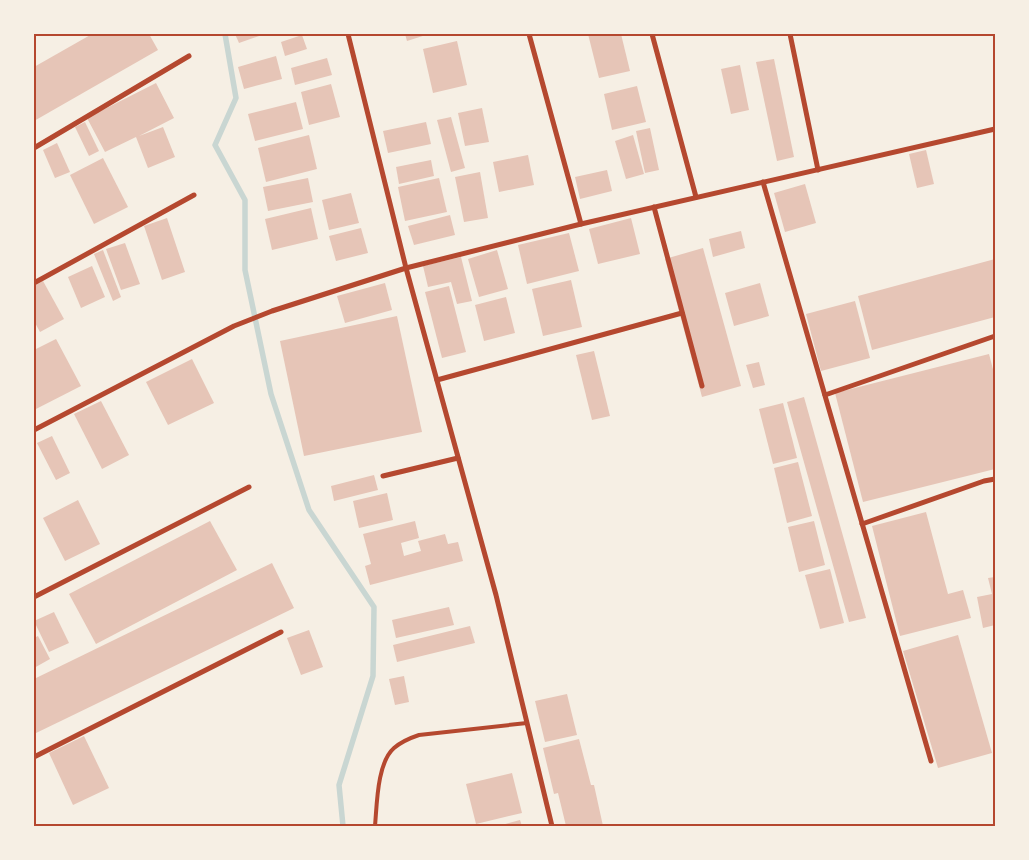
<svg xmlns="http://www.w3.org/2000/svg" width="1029" height="860" viewBox="0 0 1029 860" font-family="Lato,sans-serif">
<style>
.lines{fill:none;stroke-linecap:round;stroke-linejoin:round}
.stream{stroke:#c9d6d2;stroke-width:5.5}
.building{fill:#e6c5b7}
.service{stroke:#b5482f;stroke-width:4}
.minor{stroke:#b5482f;stroke-width:5}
.neatline{fill:none;stroke:#b5482f;stroke-width:2}
</style>
<rect width="100%" height="100%" fill="#f6efe4"/>
<g class="lines">
<polyline class="stream" points="225,34 236,98 215,145 245,200 245,270 271,394 309,510 374,607 373,676 339,785 343,826"/>
</g>
<g class="building">
<polygon points="92,34 149,34 158,50 34,121 34,67"/>
<polygon points="235,34 265,34 239,43"/>
<polygon points="405,34 429,34 407,41"/>
<polygon points="588,34 621,34 630,71 599,78"/>
<polygon points="302,35 307,49 285,56 281,42"/>
<polygon points="457,41 467,85 433,93 423,49"/>
<polygon points="276,56 282,79 244,89 238,67"/>
<polygon points="327,58 332,75 295,85 291,68"/>
<polygon points="774,59 794,157 777,161 756,62"/>
<polygon points="740,65 749,110 731,114 721,69"/>
<polygon points="156,83 174,118 139,136 163,127 175,157 148,168 136,137 105,152 87,118"/>
<polygon points="331,84 340,117 309,125 301,92"/>
<polygon points="637,86 646,122 612,130 604,94"/>
<polygon points="296,102 303,129 255,141 248,114"/>
<polygon points="482,108 489,142 465,146 458,113"/>
<polygon points="451,117 465,168 451,172 437,120"/>
<polygon points="85,122 99,151 89,156 75,127"/>
<polygon points="426,122 431,144 388,153 383,131"/>
<polygon points="650,128 659,170 645,173 636,131"/>
<polygon points="309,135 317,169 266,182 258,148"/>
<polygon points="633,135 644,174 626,179 615,141"/>
<polygon points="57,143 70,172 55,178 43,150"/>
<polygon points="926,150 934,184 917,188 909,154"/>
<polygon points="528,155 534,185 499,192 493,162"/>
<polygon points="103,158 128,207 94,224 70,175"/>
<polygon points="431,160 434,176 399,184 396,167"/>
<polygon points="607,170 612,191 580,199 575,177"/>
<polygon points="480,172 488,218 464,222 455,177"/>
<polygon points="308,178 313,202 268,211 263,187"/>
<polygon points="439,178 447,212 405,221 398,187"/>
<polygon points="805,184 816,223 785,232 774,193"/>
<polygon points="351,193 359,223 329,230 322,200"/>
<polygon points="311,208 318,239 272,250 265,219"/>
<polygon points="450,215 455,235 414,245 408,226"/>
<polygon points="167,218 185,272 162,280 144,226"/>
<polygon points="631,218 640,254 598,264 589,229"/>
<polygon points="361,228 368,253 336,261 329,236"/>
<polygon points="741,231 745,248 713,257 709,239"/>
<polygon points="569,233 579,271 527,284 518,245"/>
<polygon points="125,243 140,284 121,290 106,249"/>
<polygon points="703,248 741,386 702,397 665,259"/>
<polygon points="103,250 121,297 113,301 94,254"/>
<polygon points="497,250 508,289 479,297 468,259"/>
<polygon points="461,257 472,301 457,304 451,282 428,287 423,266"/>
<polygon points="995,259 995,317 872,350 858,296"/>
<polygon points="92,266 105,297 81,308 68,277"/>
<polygon points="571,280 582,327 543,336 532,289"/>
<polygon points="43,281 64,319 40,332 34,321 34,286"/>
<polygon points="385,283 392,310 345,323 337,296"/>
<polygon points="760,283 769,316 734,326 725,293"/>
<polygon points="449,286 466,352 442,358 425,292"/>
<polygon points="506,297 515,333 484,341 475,305"/>
<polygon points="855,301 870,358 821,371 806,314"/>
<polygon points="397,316 422,432 304,456 280,341"/>
<polygon points="56,339 81,386 34,410 34,350"/>
<polygon points="594,351 610,416 592,420 576,355"/>
<polygon points="989,354 995,377 995,469 863,502 835,393"/>
<polygon points="192,359 214,403 168,425 146,382"/>
<polygon points="759,362 765,385 753,388 746,365"/>
<polygon points="804,397 866,618 849,622 787,402"/>
<polygon points="101,401 129,455 102,469 74,414"/>
<polygon points="783,403 797,458 773,464 759,409"/>
<polygon points="52,436 70,473 56,480 37,443"/>
<polygon points="798,462 812,516 787,523 774,468"/>
<polygon points="374,475 378,490 334,501 331,486"/>
<polygon points="387,493 393,520 359,528 353,501"/>
<polygon points="78,500 100,544 65,561 43,518"/>
<polygon points="926,512 948,594 963,590 971,618 900,636 872,526"/>
<polygon points="210,521 237,570 96,644 69,594"/>
<polygon points="415,521 419,538 401,543 404,556 421,551 418,541 445,534 448,544 458,542 463,561 370,585 365,566 371,564 363,534"/>
<polygon points="814,521 825,565 799,572 788,527"/>
<polygon points="272,563 294,608 34,734 34,679"/>
<polygon points="830,569 844,623 820,629 805,575"/>
<polygon points="995,577 995,625 983,628 977,597 992,594 988,578"/>
<polygon points="449,607 454,625 396,638 392,620"/>
<polygon points="54,612 69,643 49,652 34,621"/>
<polygon points="470,626 475,643 397,662 393,645"/>
<polygon points="309,630 323,667 301,675 287,638"/>
<polygon points="958,635 992,753 938,768 903,651"/>
<polygon points="38,636 50,659 34,668 34,638"/>
<polygon points="404,676 409,702 395,705 389,679"/>
<polygon points="567,694 577,735 545,742 535,701"/>
<polygon points="84,736 109,788 73,805 49,753"/>
<polygon points="579,739 591,785 594,785 603,826 566,826 558,793 554,794 543,748"/>
<polygon points="512,773 522,813 476,824 466,784"/>
<polygon points="520,820 522,826 498,826"/>
</g>
<g class="lines">
<path class="service" d="M 375,826 C 377,804 377,763 394,748 C 401,742 410,738 419,735 L 527,723"/>
<g class="minor">
<polyline points="348,34 406,268 496,595 552,826"/>
<polyline points="529,34 581,224"/>
<polyline points="652,34 696,197"/>
<polyline points="790,34 818,170"/>
<polyline points="34,148 189,56"/>
<polyline points="763,182 931,761"/>
<polyline points="654,207 702,386"/>
<polyline points="34,283 194,195"/>
<polyline points="437,380 682,313"/>
<polyline points="825,395 995,336"/>
<polyline points="34,430 234,326 272,311 406,268 581,224 995,129"/>
<polyline points="383,476 458,458"/>
<polyline points="862,524 984,481 995,479"/>
<polyline points="34,597 249,487"/>
<polyline points="34,757 281,632"/>
</g>
</g>
<rect width="1029" height="860" fill="none" stroke="#f6efe4" stroke-width="70"/>
<rect x="35" y="35" width="959" height="790" class="neatline"/>
</svg>
